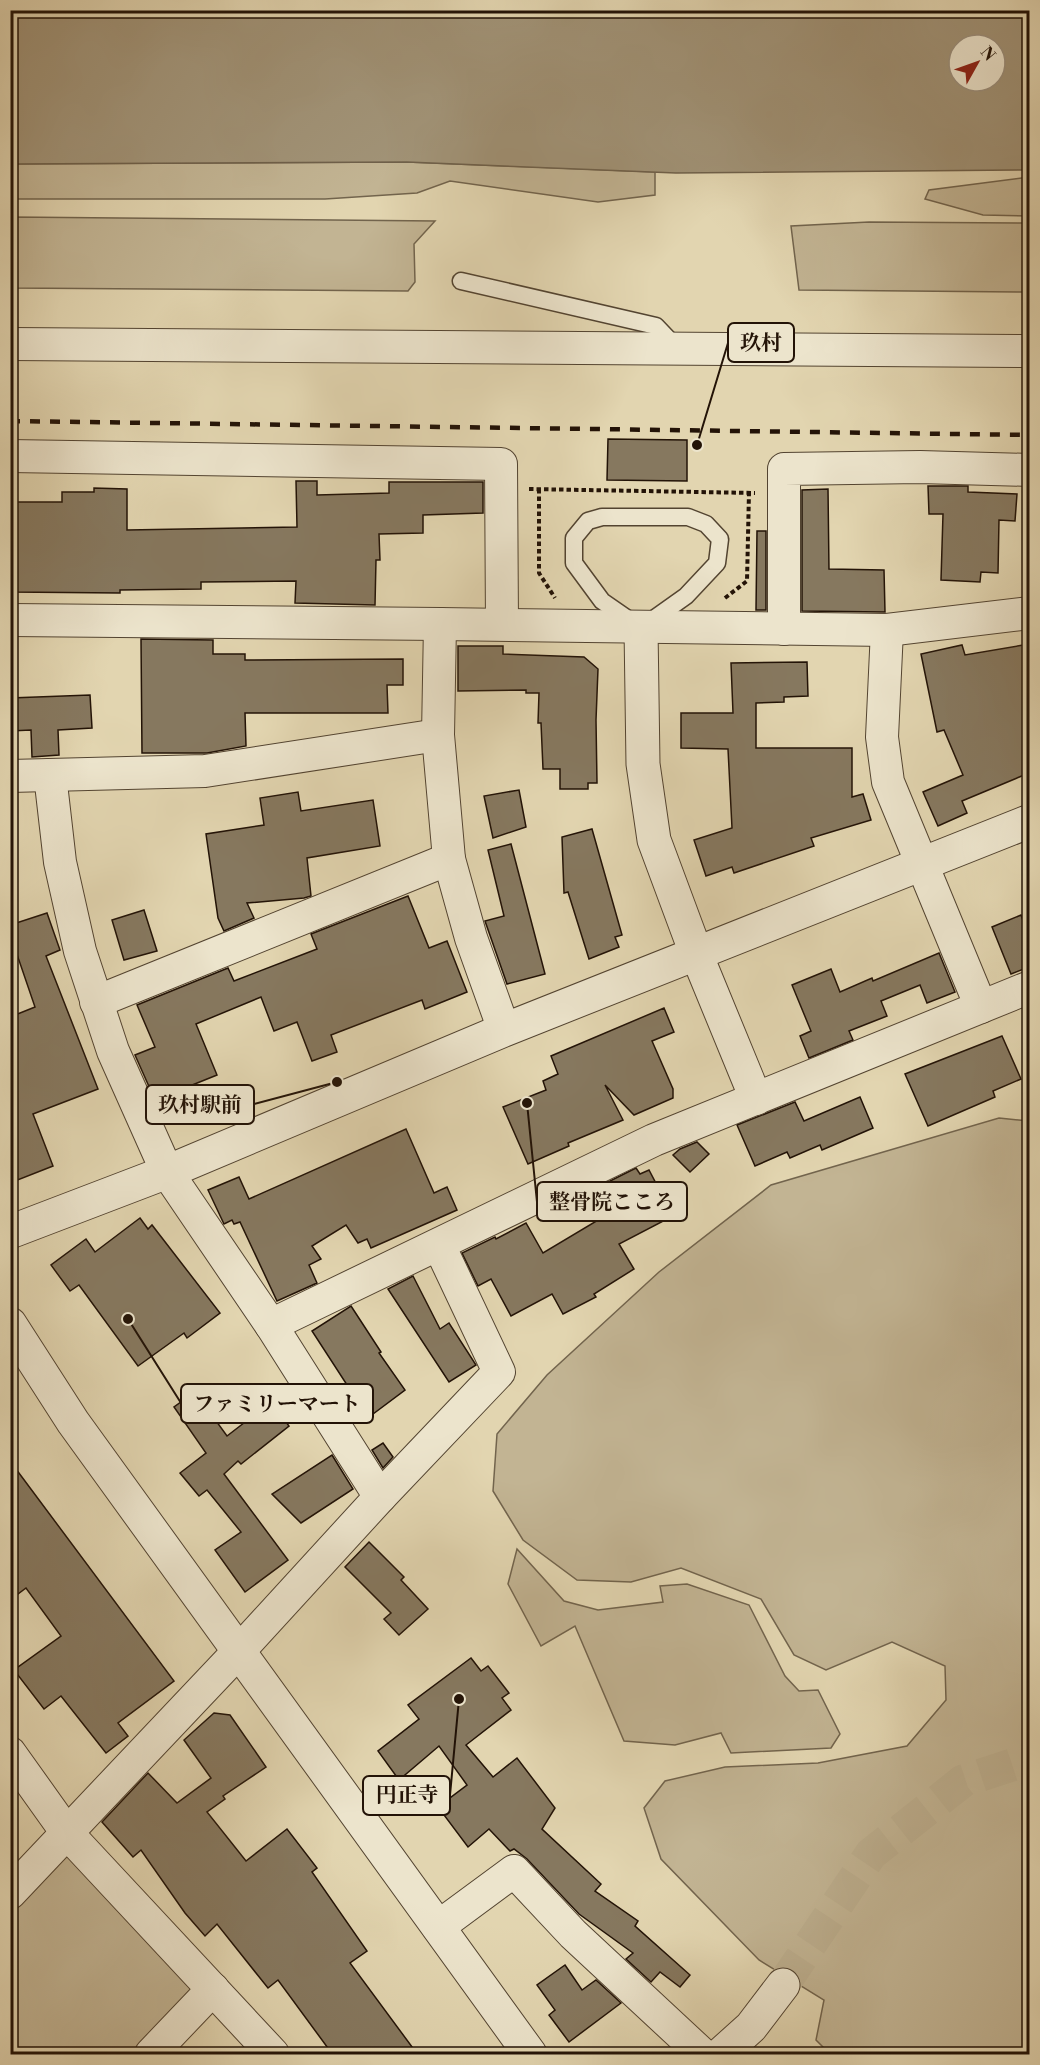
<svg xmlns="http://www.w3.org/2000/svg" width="1040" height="2065" viewBox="0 0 1040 2065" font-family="'Libre Bodoni','Noto Serif JP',serif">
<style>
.green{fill:#c2b493;stroke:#72644d;stroke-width:1.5}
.water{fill:#a19377;stroke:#6f604a;stroke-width:1.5;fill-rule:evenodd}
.building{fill:#86785f;stroke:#231307;stroke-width:1.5}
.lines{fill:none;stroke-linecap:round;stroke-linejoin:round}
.tertiary-tunnel{stroke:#bcae8e;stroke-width:33;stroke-dasharray:33 16;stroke-linecap:butt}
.service-casing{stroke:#534431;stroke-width:19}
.minor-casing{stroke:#534431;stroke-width:34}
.tertiary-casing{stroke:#534431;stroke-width:35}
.path{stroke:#231307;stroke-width:4;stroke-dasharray:4.5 3;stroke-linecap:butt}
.service{stroke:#ece4cc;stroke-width:16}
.minor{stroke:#ece4cc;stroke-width:32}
.tertiary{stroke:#ece4cc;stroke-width:33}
.rail{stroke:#231307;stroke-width:4.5;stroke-dasharray:10 10;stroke-linecap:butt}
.leader{fill:none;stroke:#231307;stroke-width:2}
.callout-dot{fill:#231307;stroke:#ece4cc;stroke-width:2}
.callout{fill:#ece4cc;stroke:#231307;stroke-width:2}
.callout-label{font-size:21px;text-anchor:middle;font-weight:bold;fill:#231307}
</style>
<rect width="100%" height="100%" fill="#e2d5b0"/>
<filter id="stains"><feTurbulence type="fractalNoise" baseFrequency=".00333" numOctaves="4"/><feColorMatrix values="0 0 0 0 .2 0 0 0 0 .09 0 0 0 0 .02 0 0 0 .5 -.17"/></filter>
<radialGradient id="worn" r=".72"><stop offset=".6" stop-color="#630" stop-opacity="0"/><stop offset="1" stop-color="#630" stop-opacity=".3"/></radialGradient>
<g class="green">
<polygon points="407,162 655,172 655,195 598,202 450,181 417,193 325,199 11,199 10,164"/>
<polygon points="1029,177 1029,216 983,215 925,199 929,190"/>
<polygon points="11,217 435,221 414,244 415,282 408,291 11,288"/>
<polygon points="869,222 1029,223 1029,292 799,290 791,226"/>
<polygon points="999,1118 1029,1121 1029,2054 830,2054 816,2040 824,2000 759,1960 661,1859 644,1808 665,1781 725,1767 818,1763 907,1746 946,1700 945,1666 892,1642 826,1670 794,1655 761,1599 681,1568 631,1582 577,1580 523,1540 493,1491 497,1434 547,1375 659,1272 771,1185"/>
<polygon points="517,1549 564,1601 598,1610 663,1602 660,1586 687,1584 749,1605 785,1676 799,1691 818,1690 840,1734 831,1748 731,1753 721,1733 675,1745 624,1741 575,1626 541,1646 508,1584"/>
<polygon points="68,1852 197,1989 132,2054 11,2054 10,1913"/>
</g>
<path class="water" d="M 10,11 L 1029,11 L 1029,170 L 676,173 L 407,162 L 11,164 ZM 959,45 L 995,45 L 995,81 L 959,81 Z"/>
<g class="building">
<polygon points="608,439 687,440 687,481 607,480"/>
<polygon points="296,481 317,481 317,495 389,493 389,482 483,482 483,513 423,515 423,533 379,534 380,560 376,560 375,605 295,603 296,581 201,582 201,589 120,590 120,593 10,592 10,502 62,502 62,492 94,492 94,488 127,489 127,530 297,527"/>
<polygon points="928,486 968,486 968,492 1017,494 1015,521 999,520 998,573 981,572 980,582 941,580 943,514 929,514"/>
<polygon points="828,489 829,569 884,570 885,612 802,611 802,490"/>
<polygon points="757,531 766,531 766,610 756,610"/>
<polygon points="141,639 213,640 213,654 245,654 245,660 403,659 403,685 387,685 388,713 245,713 246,746 207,753 142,753"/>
<polygon points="1029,644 1029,773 962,801 967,813 938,826 923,792 963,775 944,730 937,732 921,654 962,645 965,655"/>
<polygon points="458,646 503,646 503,654 584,657 598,669 596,720 597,783 588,783 588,789 560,789 560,769 543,769 541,723 538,723 539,693 526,693 526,690 458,691"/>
<polygon points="807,662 808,696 784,697 784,702 756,703 756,748 852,748 852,797 863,794 871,820 811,838 814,846 734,873 732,867 706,876 694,840 732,828 728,749 681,748 681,713 733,713 731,663"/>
<polygon points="90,695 92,728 58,730 59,755 32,757 31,730 10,731 10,698"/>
<polygon points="519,790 526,827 493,838 484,796"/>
<polygon points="298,792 301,811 373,800 380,846 307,858 311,896 304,898 247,903 254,918 224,931 218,918 206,834 264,825 260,798"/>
<polygon points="592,829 622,935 615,937 619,947 589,959 568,892 564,893 562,837"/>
<polygon points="511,844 545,974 507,984 485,921 504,916 488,850"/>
<polygon points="408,896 429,948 447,941 467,992 425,1009 422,1000 331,1035 337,1052 312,1061 297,1022 274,1031 261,997 196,1024 217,1075 155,1100 135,1055 155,1047 137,1005 228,968 234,981 317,949 311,934"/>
<polygon points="144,910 157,951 124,960 112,920"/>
<polygon points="47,913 60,950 46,956 98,1089 33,1114 53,1166 10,1183 10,1017 35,1007 10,934 10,925"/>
<polygon points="1021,915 1029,938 1029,967 1011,974 992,927"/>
<polygon points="939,953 955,992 927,1003 920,985 881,1001 887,1016 849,1031 853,1040 809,1058 800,1036 811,1031 792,985 831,969 840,992 872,978 873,981"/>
<polygon points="664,1008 674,1032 652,1041 673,1089 673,1098 634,1115 605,1085 623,1120 568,1143 569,1146 528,1164 503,1107 546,1090 543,1081 558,1074 551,1056"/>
<polygon points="1002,1036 1021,1079 993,1091 995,1097 928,1126 905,1074"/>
<polygon points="860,1097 873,1128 822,1150 820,1145 790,1158 787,1152 755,1166 737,1125 795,1102 804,1121"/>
<polygon points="406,1129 434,1193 447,1187 457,1210 371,1248 367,1239 358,1243 346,1225 312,1246 321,1259 309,1265 317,1283 277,1301 240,1222 234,1224 232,1220 224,1224 208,1190 239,1177 249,1199"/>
<polygon points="697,1142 709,1154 690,1172 673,1155 680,1149"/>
<polygon points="636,1168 640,1174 649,1170 673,1216 619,1244 634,1269 594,1294 596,1297 563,1314 552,1294 511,1316 491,1279 478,1286 462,1253 495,1237 496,1239 526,1223 543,1253 615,1210 602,1185"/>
<polygon points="140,1218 148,1229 152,1225 220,1313 187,1338 184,1333 138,1366 79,1285 70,1291 51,1265 86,1239 95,1252"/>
<polygon points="413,1276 440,1329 449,1323 476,1365 449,1382 388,1289"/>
<polygon points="351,1306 381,1352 379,1353 405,1390 365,1420 346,1394 351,1391 312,1331"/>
<polygon points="195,1392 227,1436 271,1402 289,1426 241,1464 238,1461 224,1474 288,1560 245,1592 215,1550 241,1532 207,1490 199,1496 180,1473 206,1453 174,1407"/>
<polygon points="383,1443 393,1457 383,1468 372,1450"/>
<polygon points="332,1455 353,1489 301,1523 272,1494"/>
<polygon points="10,1461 174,1681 118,1723 128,1736 106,1753 61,1696 44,1709 14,1670 61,1636 26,1588 10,1600"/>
<polygon points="369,1542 404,1577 401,1580 428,1609 399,1635 384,1619 391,1613 345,1567"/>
<polygon points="471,1658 481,1671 488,1666 509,1693 502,1698 511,1710 466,1745 493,1777 517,1758 555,1808 542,1829 601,1884 595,1891 638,1921 635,1926 690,1975 680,1987 660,1972 651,1982 626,1959 633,1953 579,1914 527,1859 514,1849 510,1851 489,1829 468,1847 438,1807 467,1785 439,1746 399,1780 378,1751 419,1719 408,1705"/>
<polygon points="214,1713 230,1715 266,1767 223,1796 225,1799 207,1812 246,1861 287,1829 317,1868 312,1872 367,1951 350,1963 418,2055 333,2055 278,1980 268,1988 217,1924 205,1936 185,1913 141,1850 133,1857 102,1822 148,1773 177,1803 211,1778 184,1740"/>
<polygon points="565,1965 582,1990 596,1980 621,2003 569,2042 549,2015 555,2010 537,1985"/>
</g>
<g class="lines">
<polyline class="tertiary-tunnel" points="783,1985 871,1854 963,1781 1030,1759"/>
<g class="service-casing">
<g id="service">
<polyline points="461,281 656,326 676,347"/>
<polygon points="602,517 688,517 706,524 720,539 717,563 686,596 641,628 602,601 574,563 574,538 588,521"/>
</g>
</g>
<g class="minor-casing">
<g id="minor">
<polyline points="10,344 1030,351"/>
<polyline points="10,456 501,464 502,624"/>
<polyline points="10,620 440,624"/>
<polyline points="784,629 784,469 920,467 1030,470"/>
<polyline points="887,630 882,737 888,782 981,1007"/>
<polyline points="10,776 205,771 438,735"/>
<polyline points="696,953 756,1099"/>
<polyline points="96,1002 449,859"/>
<polyline points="504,1030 471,938 449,859 438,735 440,624 887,630 1030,613"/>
<polyline points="271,1325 654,1140 1030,987"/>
<polyline points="380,1497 499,1372 439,1245"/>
<polyline points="10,1753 67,1833 273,2054"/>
<polyline points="10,1893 239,1651 380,1497 271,1325 167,1172 113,1051 80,951 60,862 50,775"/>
<polyline points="438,1927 514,1871 573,1934 702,2054"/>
<polyline points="151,2054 213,1989"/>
</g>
</g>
<g class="tertiary-casing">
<g id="tertiary">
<polyline points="641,628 643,764 654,840 696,953"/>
<polyline points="10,1232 167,1172 504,1030 1030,821"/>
<polyline points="10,1324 73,1422 530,2054"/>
<polyline points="721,2054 751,2027 783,1985"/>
</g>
</g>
<g class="path">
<polyline points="529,489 755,493"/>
<polyline points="539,489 539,573 555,598"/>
<polyline points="725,598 747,581 749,492"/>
</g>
<use href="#service" class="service"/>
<use href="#minor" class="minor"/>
<use href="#tertiary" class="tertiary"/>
<polyline class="rail" points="10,421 1030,435"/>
</g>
<path class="leader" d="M697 445L728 343M337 1082L254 1104M527 1103L537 1202M128 1319L181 1403M459 1699L450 1795"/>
<g class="callout-dot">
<circle cx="697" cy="445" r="6"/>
<circle cx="337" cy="1082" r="6"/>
<circle cx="527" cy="1103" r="6"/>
<circle cx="128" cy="1319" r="6"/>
<circle cx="459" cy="1699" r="6"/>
</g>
<g class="callout">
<rect x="728" y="323" width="66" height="39" rx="6"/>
<rect x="146" y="1085" width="108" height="39" rx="6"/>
<rect x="537" y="1182" width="150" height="39" rx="6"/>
<rect x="181" y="1384" width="192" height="39" rx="6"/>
<rect x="363" y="1776" width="87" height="39" rx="6"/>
</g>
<g class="callout-label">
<text x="761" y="350">玖村</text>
<text x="200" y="1112">玖村駅前</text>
<text x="612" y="1209">整骨院こころ</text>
<text x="277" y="1411">ファミリーマート</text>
<text x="407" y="1802">円正寺</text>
</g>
<rect width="1040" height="2065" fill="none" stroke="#e2d5b0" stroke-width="36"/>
<rect x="12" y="12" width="1016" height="2041" fill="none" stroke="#231307" stroke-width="3"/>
<rect x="18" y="18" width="1004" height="2029" fill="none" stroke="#231307" stroke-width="1.5"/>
<g transform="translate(977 63) rotate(50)"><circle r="28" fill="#ece4cc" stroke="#9c907d" stroke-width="1.5"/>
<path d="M0-4.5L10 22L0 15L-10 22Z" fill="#8f2418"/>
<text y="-9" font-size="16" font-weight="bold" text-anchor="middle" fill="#231307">N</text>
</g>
<rect width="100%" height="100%" filter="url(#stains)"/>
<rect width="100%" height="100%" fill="url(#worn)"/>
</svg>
